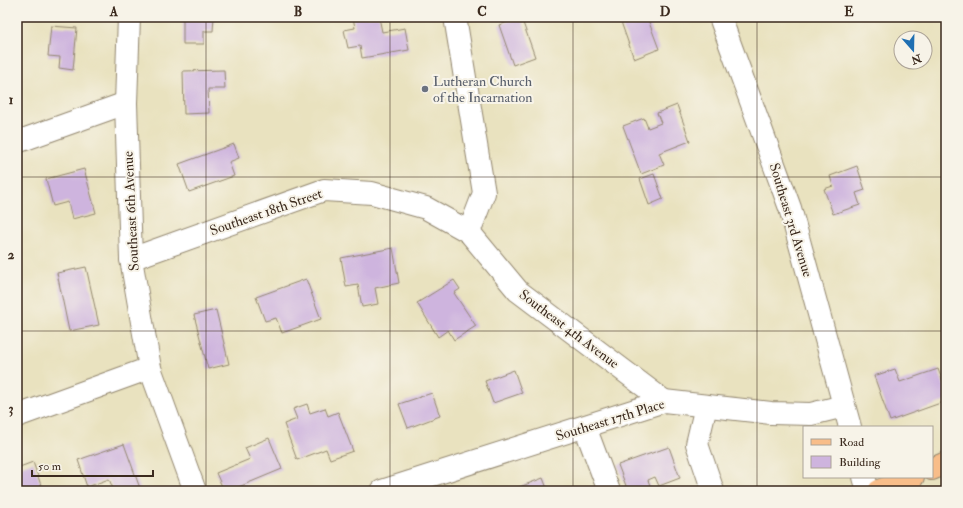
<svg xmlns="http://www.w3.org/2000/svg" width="963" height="508" viewBox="0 0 963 508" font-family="'IM FELL Double Pica',serif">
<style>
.building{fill:#ceb4de}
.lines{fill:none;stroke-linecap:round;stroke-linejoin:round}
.minor-casing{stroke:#92866e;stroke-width:24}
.major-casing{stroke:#92866e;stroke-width:24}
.minor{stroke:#fff;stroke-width:22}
.major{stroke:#f8bd89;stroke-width:22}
.grid{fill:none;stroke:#3b2a1e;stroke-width:1;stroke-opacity:0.55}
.worship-dot{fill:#6b7280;stroke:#f7f3e8;stroke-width:1.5}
.labels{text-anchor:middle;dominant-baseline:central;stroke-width:4;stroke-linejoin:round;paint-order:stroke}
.worship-label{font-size:14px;fill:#5b616d;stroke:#f7f3e8;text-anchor:start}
.street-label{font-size:14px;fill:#3b2a1e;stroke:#f7f3e8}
.neatline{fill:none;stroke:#3b2a1e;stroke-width:1.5}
.grid-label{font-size:13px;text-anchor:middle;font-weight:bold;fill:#3b2a1e}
</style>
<rect width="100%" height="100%" fill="#f7f3e8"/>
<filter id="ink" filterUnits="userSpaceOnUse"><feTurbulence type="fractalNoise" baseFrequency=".025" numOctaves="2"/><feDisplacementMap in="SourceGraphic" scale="8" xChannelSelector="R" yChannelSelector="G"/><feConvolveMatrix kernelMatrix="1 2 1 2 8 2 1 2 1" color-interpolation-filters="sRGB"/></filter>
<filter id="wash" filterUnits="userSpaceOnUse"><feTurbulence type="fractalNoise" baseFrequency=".012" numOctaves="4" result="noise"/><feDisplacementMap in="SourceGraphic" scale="16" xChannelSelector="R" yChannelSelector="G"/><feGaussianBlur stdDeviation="0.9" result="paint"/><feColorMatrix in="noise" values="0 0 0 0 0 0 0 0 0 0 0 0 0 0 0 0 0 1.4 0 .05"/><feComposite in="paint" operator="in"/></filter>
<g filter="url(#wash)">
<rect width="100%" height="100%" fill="#e9e2bf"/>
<g id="blocks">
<g class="building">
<polygon points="183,17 214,17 213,31 204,31 204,44 183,44"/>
<polygon points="353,17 379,17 382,32 405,28 409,50 362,58 360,46 348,48 344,30 355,28"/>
<polygon points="521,17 535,57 513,65 499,25"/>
<polygon points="625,17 647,17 659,49 634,59 620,19"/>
<polygon points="51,26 77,28 73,70 59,68 60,57 48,56"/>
<polygon points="224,70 225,89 208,89 209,113 184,114 183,71"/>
<polygon points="677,105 690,141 659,153 664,165 641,174 623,126 644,118 648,128 661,123 657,113"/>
<polygon points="234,144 239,158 229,162 234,176 189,192 179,164"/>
<polygon points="857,166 865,190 856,193 860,205 833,214 824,189 833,186 830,176"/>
<polygon points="84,169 96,213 72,219 68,202 53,206 46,179"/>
<polygon points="654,174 663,199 649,205 640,179"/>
<polygon points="393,248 399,283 375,288 378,304 362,307 358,285 346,287 341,258"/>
<polygon points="86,267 99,325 69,331 57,273"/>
<polygon points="306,279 321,319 282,333 276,318 265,321 256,297"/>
<polygon points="454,280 460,289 454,293 476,326 454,340 448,330 438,337 417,303"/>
<polygon points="216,310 229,364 208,369 194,315"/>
<polygon points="895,369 900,382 938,369 946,390 946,401 890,421 874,376"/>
<polygon points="514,370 522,393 493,403 485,381"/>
<polygon points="432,393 440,416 408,428 399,404"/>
<polygon points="307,404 310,413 325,408 328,416 338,412 353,451 330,459 326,449 297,460 284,424 297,419 293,409"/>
<polygon points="269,438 282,469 229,491 224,491 216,473 250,459 245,448"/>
<polygon points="124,444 141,491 114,491 109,479 87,487 78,460"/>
<polygon points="669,447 680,478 659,486 655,477 648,480 652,491 628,491 618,465"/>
<polygon points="33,462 43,491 19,491 17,485 17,468"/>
<polygon points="543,478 548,491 509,491"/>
</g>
</g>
</g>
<g filter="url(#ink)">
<use href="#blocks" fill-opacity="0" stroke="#92866e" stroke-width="1"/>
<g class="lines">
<g class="minor-casing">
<g id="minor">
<polyline points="129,17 126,103 131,259 150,368 195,491"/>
<polyline points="455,17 484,193 469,232 518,291 664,401"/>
<polyline points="720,17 790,208 850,427"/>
<polyline points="17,142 126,103"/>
<polyline points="131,259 324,190 372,193 426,208 469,232"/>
<polyline points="706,406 697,444 713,491"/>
<polyline points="17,416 150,368"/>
<polyline points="585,427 609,491"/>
<polyline points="864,477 868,491"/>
<polyline points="382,491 664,401 771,413 811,414 844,406"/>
</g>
</g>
<g class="major-casing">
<g id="major">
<polyline points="932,469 946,463"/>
<polyline points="879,491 913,477"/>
</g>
</g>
<use href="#minor" class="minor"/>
<use href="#major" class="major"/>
</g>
</g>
<path class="grid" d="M 206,17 L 206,491M 390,17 L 390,491M 573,17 L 573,491M 757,17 L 757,491M 17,177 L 946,177M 17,331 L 946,331"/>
<circle class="worship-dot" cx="425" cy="89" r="4"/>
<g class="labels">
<g class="worship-label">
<text x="433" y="81">Lutheran Church<tspan x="433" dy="16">of the Incarnation</tspan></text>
</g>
<g class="street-label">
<text transform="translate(131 211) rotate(-93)">Southeast 6th Avenue</text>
<text transform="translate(266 212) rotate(-19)">Southeast 18th Street</text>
<text transform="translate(791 220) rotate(73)">Southeast 3rd Avenue</text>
<text transform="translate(569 329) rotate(37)">Southeast 4th Avenue</text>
<text transform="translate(610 420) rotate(-17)">Southeast 17th Place</text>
</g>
</g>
<rect width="963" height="508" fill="none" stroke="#f7f3e8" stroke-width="44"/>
<rect x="803" y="426" width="130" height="52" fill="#f7f3e8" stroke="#aca397"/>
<rect x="811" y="439" width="20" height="6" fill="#f8bd89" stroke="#aca397"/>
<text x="839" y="446" font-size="12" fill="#3b2a1e">Road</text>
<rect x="811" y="456" width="20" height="12" fill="#ceb4de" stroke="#aca397"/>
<text x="839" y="466" font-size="12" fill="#3b2a1e">Building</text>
<g transform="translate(913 50) rotate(160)"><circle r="19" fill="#f7f3e8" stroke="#aca397"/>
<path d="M0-3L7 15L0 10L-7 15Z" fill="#1f6fb2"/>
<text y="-6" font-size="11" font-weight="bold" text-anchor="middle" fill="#3b2a1e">N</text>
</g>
<path d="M32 470v6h121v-6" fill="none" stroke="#3b2a1e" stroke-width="2"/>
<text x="38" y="470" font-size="12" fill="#3b2a1e" stroke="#f7f3e8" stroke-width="3" paint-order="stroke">50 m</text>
<rect x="22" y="22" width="919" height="464" class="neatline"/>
<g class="grid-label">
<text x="114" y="16">A</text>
<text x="298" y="16">B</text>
<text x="482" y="16">C</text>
<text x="665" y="16">D</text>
<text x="849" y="16">E</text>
<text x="11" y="104">1</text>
<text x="11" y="259">2</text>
<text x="11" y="413">3</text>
</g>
</svg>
